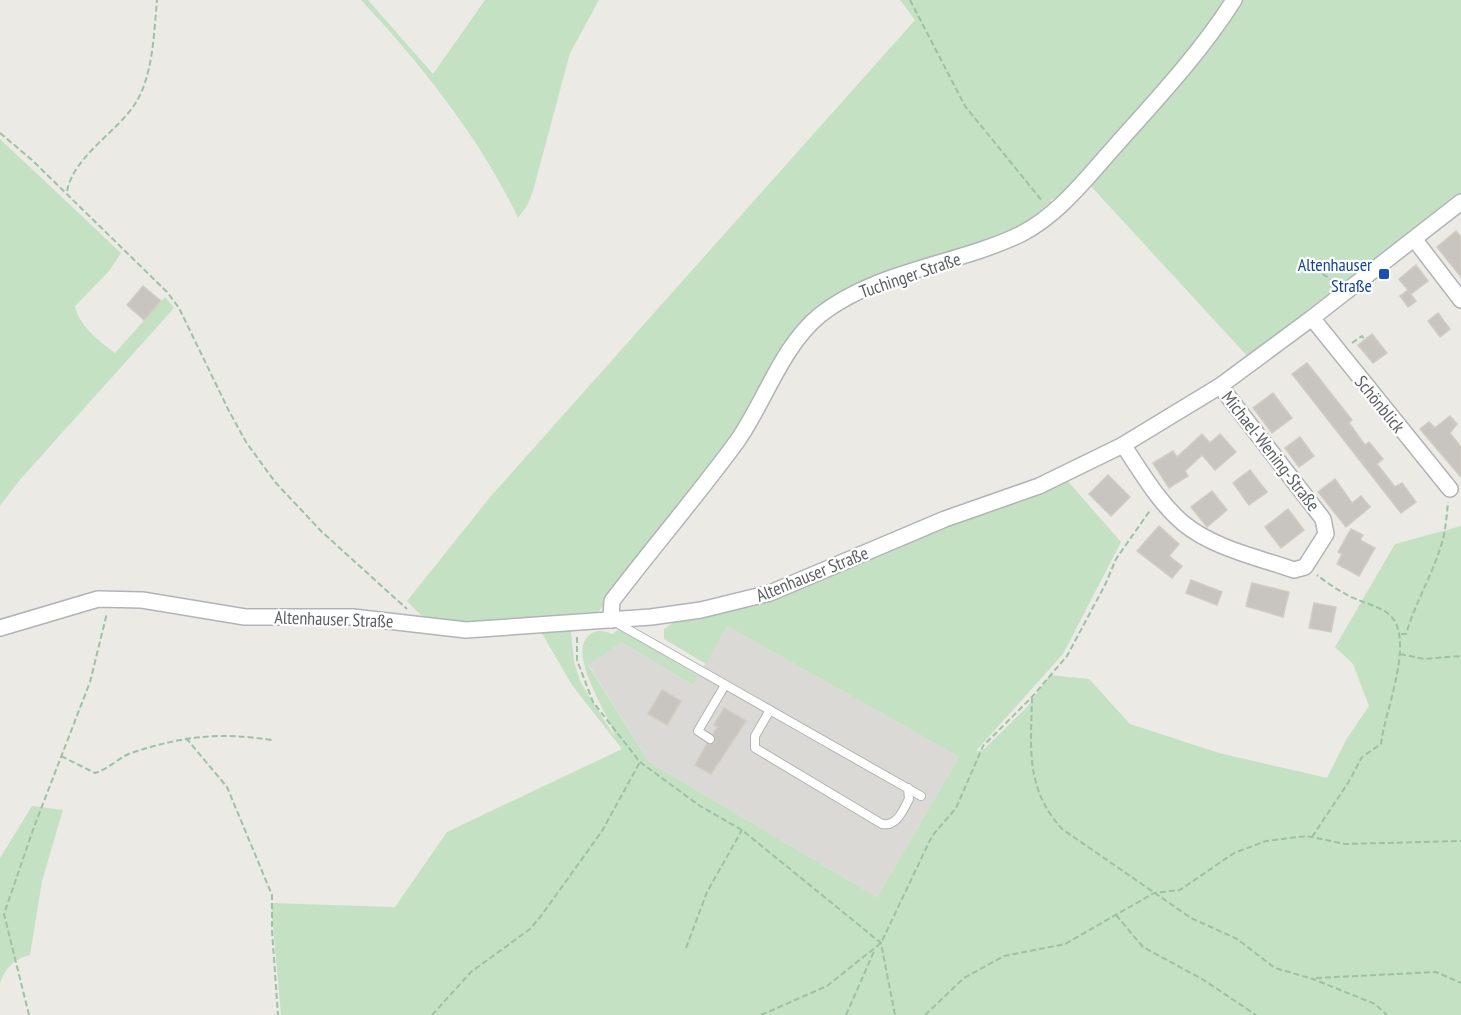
<svg xmlns="http://www.w3.org/2000/svg" width="1461" height="1015" viewBox="0 0 1461 1015" font-family="'PT Sans Narrow',sans-serif">
<style>
.industrial{fill:#dbd9d6}
.green{fill:#c5e1c3}
.building{fill:#c8c5c0;stroke:#d0cbc3;stroke-width:1.5}
.lines{fill:none;stroke-linecap:round;stroke-linejoin:round}
.lane-casing{stroke:#b1b4b7;stroke-width:10}
.street-casing{stroke:#b1b4b7;stroke-width:18}
.path{stroke:#9dc1a6;stroke-width:2;stroke-dasharray:6 3;stroke-linecap:butt}
.lane{stroke:#fff;stroke-width:8}
.street{stroke:#fff;stroke-width:15}
.transit-dot{fill:#1a4fb4;stroke:#fff;stroke-width:2}
.labels{text-anchor:middle;dominant-baseline:central;stroke-width:4.5;stroke-linejoin:round;paint-order:stroke}
.transit-label{font-size:18px;fill:#164399;stroke:#fff;text-anchor:end}
.street-label{font-size:18px;fill:#5c5f62;stroke:#fff}
</style>
<rect width="100%" height="100%" fill="#eceae4"/>
<polygon class="industrial" points="727,626 959,757 877,897 649,762 588,664 621,642 693,685"/>
<g class="green">
<path d="M 361,0 L 368,0 L 433,74 L 485,0 L 599,0 L 570,53 L 533,191 L 528,204 L 518,218 C 481,139 420,63 361,0 Z"/>
<path d="M 900,0 L 1461,0 L 1461,194 L 1249,358 L 1088,183 L 1174,74 L 1061,196 L 1050,200 L 1055,207 L 1033,223 L 828,305 L 751,413 L 596,615 C 547,618 476,631 428,619 C 420,616 413,607 407,601 L 491,496 L 915,20 Z"/>
<path d="M 0,139 L 121,253 L 110,270 L 75,306 C 79,326 99,341 115,353 L 165,297 L 174,308 L 18,482 L 0,506 Z"/>
<path d="M 1066,479 L 1121,542 L 1063,654 L 976,751 L 982,751 L 1027,707 L 1050,675 L 1089,679 L 1130,724 L 1219,753 L 1327,778 L 1346,740 L 1369,706 L 1353,664 L 1335,647 L 1395,544 L 1461,526 L 1461,1015 L 281,1015 L 271,903 L 395,907 L 447,832 L 622,749 L 572,685 L 540,630 L 569,629 L 571,632 L 574,662 L 581,683 L 615,737 C 609,713 569,659 587,637 C 594,629 602,630 612,634 L 619,629 L 699,676 L 693,685 L 621,642 L 588,665 L 649,762 L 877,897 L 959,757 L 727,626 L 706,664 L 664,639 L 664,629 L 678,619 L 904,542 Z"/>
<path d="M 32,806 L 63,810 L 42,881 L 30,955 C 13,960 7,966 0,983 L 0,858 Z"/>
</g>
<g class="building">
<polygon points="1456,231 1461,237 1461,277 1437,247"/>
<polygon points="1416,265 1428,281 1411,294 1409,292 1416,301 1408,307 1400,296 1408,290 1399,279"/>
<polygon points="143,286 161,301 144,320 127,305"/>
<polygon points="1438,313 1450,329 1440,337 1428,321"/>
<polygon points="1372,334 1387,353 1373,363 1358,345"/>
<polygon points="1307,363 1352,420 1349,423 1365,445 1369,442 1383,459 1377,464 1395,487 1402,483 1416,502 1401,513 1292,374"/>
<polygon points="1273,393 1292,418 1272,433 1253,408"/>
<polygon points="1450,416 1457,424 1450,433 1461,447 1461,477 1420,429 1429,422 1435,428"/>
<polygon points="1202,434 1210,443 1220,434 1236,452 1215,470 1202,455 1185,471 1188,476 1169,488 1153,463 1173,451 1177,457"/>
<polygon points="1300,437 1314,456 1299,467 1285,448"/>
<polygon points="1250,470 1267,492 1249,505 1233,483"/>
<polygon points="1108,475 1130,497 1111,516 1089,494"/>
<polygon points="1335,479 1352,503 1361,496 1370,507 1346,527 1318,492"/>
<polygon points="1212,491 1227,510 1207,527 1191,507"/>
<polygon points="1288,509 1304,530 1281,548 1265,527"/>
<polygon points="1159,526 1179,544 1169,556 1182,566 1172,578 1137,551"/>
<polygon points="1351,529 1363,535 1360,540 1375,548 1359,576 1337,564 1342,554 1338,552"/>
<polygon points="1191,580 1222,592 1217,605 1186,593"/>
<polygon points="1252,583 1289,592 1283,617 1246,606"/>
<polygon points="1314,603 1336,607 1331,632 1309,628"/>
<polygon points="662,690 681,701 667,725 648,714"/>
<polygon points="724,708 746,721 711,774 695,765 707,744 715,742 713,734 718,727 714,725"/>
</g>
<g class="lines">
<g class="lane-casing">
<g id="lane">
<polyline points="615,622 921,796"/>
<path d="M 770,710 L 755,736 L 755,748 L 882,824 C 897,827 903,810 909,799 L 908,788"/>
<polyline points="710,739 698,731 725,685"/>
</g>
</g>
<g class="street-casing">
<g id="street">
<polyline points="1415,240 1461,300"/>
<polyline points="1312,318 1450,489"/>
<path d="M 1123,445 C 1141,471 1158,502 1183,523 C 1213,548 1257,557 1294,570 L 1305,567 L 1326,534 L 1323,519 L 1220,386"/>
<path d="M 611,620 L 612,601 C 653,547 698,495 738,440 C 765,401 782,346 820,315 C 877,270 957,265 1021,234 C 1060,214 1088,176 1117,144 C 1158,98 1201,52 1234,0"/>
<polyline points="0,628 98,599 142,600 245,617 353,617 466,630 651,617 701,610 770,593 945,519 1039,486 1123,445 1220,386 1312,318 1461,202"/>
</g>
</g>
<g class="path">
<polyline points="910,0 965,106 1043,202"/>
<polyline points="0,133 32,160 167,292 179,308 229,411 246,442 275,482 322,532 407,609"/>
<path d="M 67,191 C 74,156 116,133 135,104 C 153,76 154,33 157,0"/>
<polyline points="1315,269 1335,282"/>
<polyline points="1352,343 1362,336 1365,340"/>
<path d="M 1401,634 L 1406,634 C 1416,600 1436,569 1444,535 C 1446,524 1447,513 1448,502"/>
<polyline points="577,637 577,660 593,702 640,762 700,806 742,830 881,943 895,1015"/>
<polyline points="1400,654 1424,659 1461,656"/>
<path d="M 1032,697 C 1031,749 1025,788 1062,829 L 1191,918 L 1237,939 L 1275,968 L 1313,979 L 1375,1004 L 1387,1015"/>
<polyline points="186,738 227,787 272,895 272,931 278,1015"/>
<path d="M 61,756 L 95,773 C 109,769 118,758 131,753 C 183,736 218,732 272,740"/>
<path d="M 1312,837 L 1348,783 L 1362,757 L 1381,744 C 1384,712 1419,633 1386,612 C 1373,604 1357,601 1344,593 C 1334,588 1325,581 1317,575"/>
<polyline points="1116,915 1143,947 1202,979 1256,1015"/>
<polyline points="686,948 707,892 742,830"/>
<polyline points="1316,978 1436,972 1461,983"/>
<polyline points="29,1015 4,914 34,827 90,682 107,613"/>
<polyline points="432,1015 471,972 530,929 541,916 602,831 640,762"/>
<polyline points="761,1015 827,986 881,943 932,836 956,808 983,746 1032,697 1067,656 1105,585 1116,559 1151,509"/>
<polyline points="846,1015 875,949"/>
<polyline points="925,1015 964,978 1004,956 1065,944 1154,893 1180,890 1234,853 1266,841 1307,836 1345,844 1461,841"/>
</g>
<use href="#lane" class="lane"/>
<use href="#street" class="street"/>
</g>
<rect class="transit-dot" x="1378" y="268" width="12" height="12" rx="3"/>
<g class="labels">
<g class="transit-label">
<text x="1372" y="264">Altenhauser<tspan x="1372" dy="21">Straße</tspan></text>
</g>
<g class="street-label">
<text transform="translate(910 275) rotate(-19)">Tuchinger Straße</text>
<text transform="translate(1380 404) rotate(51)">Schönblick</text>
<text transform="translate(1271 451) rotate(52)">Michael-Wening-Straße</text>
<text transform="translate(812 574) rotate(-22)">Altenhauser Straße</text>
<text transform="translate(334 619) rotate(2)">Altenhauser Straße</text>
</g>
</g>
</svg>
